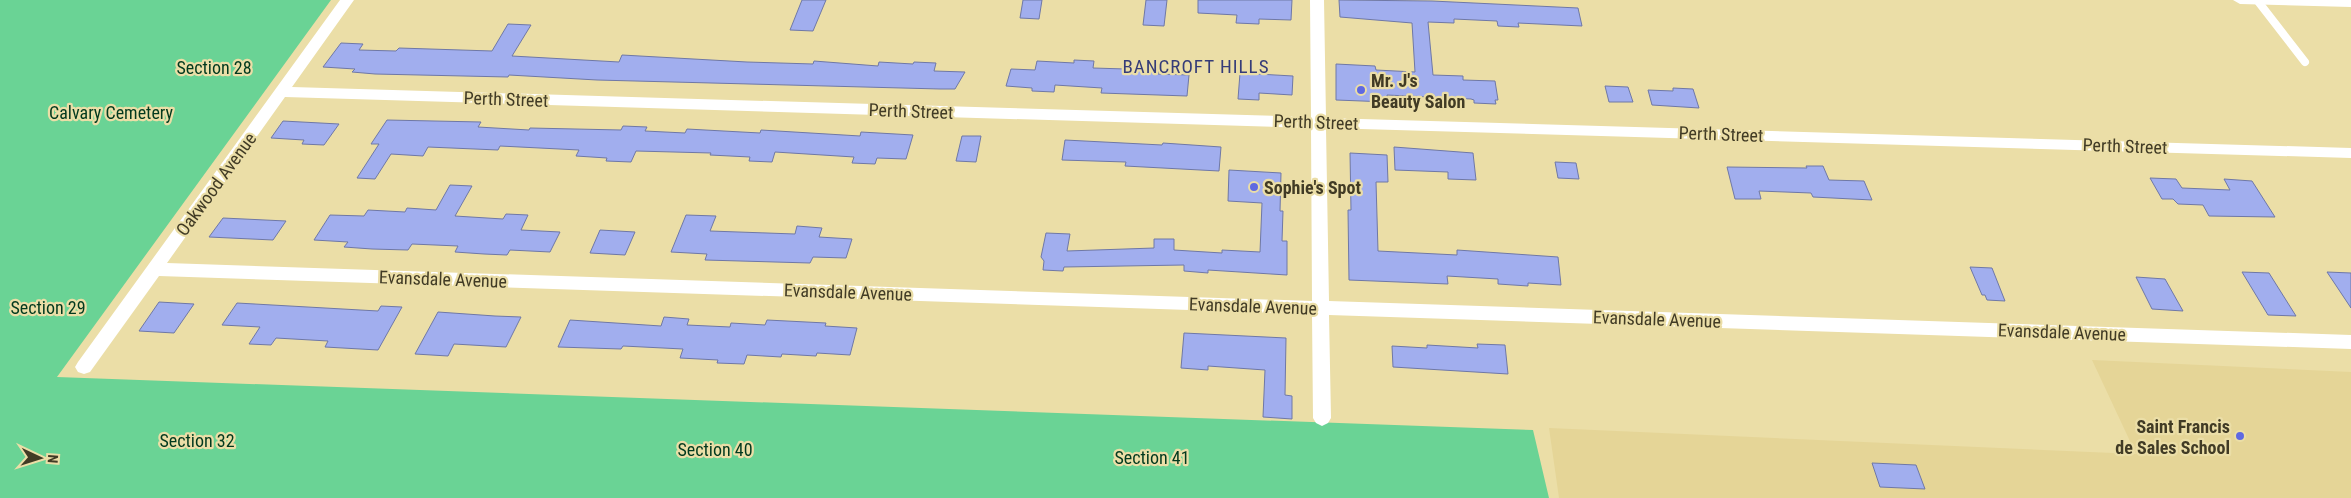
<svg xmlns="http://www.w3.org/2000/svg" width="2351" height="498" viewBox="0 0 2351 498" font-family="'Roboto Condensed',sans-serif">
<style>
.built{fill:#e5d597}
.green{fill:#6ad395}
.building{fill:#a1aeee;stroke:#6f78a6}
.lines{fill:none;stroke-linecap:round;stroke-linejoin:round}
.lane{stroke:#fff;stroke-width:8}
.street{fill:#fff;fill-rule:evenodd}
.poi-dot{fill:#5f69e1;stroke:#ebdea7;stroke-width:2}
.labels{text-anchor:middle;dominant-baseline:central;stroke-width:4.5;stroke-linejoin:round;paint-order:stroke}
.park-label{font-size:18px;fill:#01391e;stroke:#ebdea7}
.poi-label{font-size:18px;font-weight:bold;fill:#413b25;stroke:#ebdea7;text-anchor:start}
.street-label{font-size:18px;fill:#413b25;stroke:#ebdea7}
.neighbourhood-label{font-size:19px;letter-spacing:1px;fill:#353c78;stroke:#ebdea7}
</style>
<rect width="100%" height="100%" fill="#ebdea7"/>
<polygon class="built" points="2092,360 2351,372 2351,498 1559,498 1549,428 2136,454"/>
<polygon class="green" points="0,0 331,0 57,377 1533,430 1549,498 0,498"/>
<g class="building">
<polygon points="802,0 826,0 813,31 790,30"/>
<polygon points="1023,0 1042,0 1039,19 1020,18"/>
<polygon points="1146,0 1167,0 1164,26 1143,25"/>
<polygon points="1198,0 1292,0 1291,20 1259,19 1259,24 1236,23 1237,15 1198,13"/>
<polygon points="1339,0 1432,1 1578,8 1582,26 1518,23 1519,27 1498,26 1497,21 1454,19 1454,23 1428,22 1433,75 1463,76 1463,80 1495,81 1498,100 1495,100 1496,104 1474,103 1474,100 1471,99 1387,95 1388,102 1336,100 1336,64 1375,66 1376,70 1415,72 1412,23 1340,17"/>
<polygon points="508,24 531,25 512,56 619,62 622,55 747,62 813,64 814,61 878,66 879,62 913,64 914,62 936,63 934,71 965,72 955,89 940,89 597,80 509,75 508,77 375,74 352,72 355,69 323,67 341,43 363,44 359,50 396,51 399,48 492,51"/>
<polygon points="1074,60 1094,61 1093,68 1159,70 1158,74 1189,75 1187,96 1101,93 1102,88 1055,85 1054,92 1032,91 1032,88 1006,86 1011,69 1035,70 1037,61 1074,63"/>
<polygon points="1240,73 1293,76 1292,95 1259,93 1259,100 1238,99"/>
<polygon points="1605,86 1628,87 1633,102 1609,102"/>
<polygon points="1673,88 1693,89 1699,108 1652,105 1648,90 1673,91"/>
<polygon points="387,120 481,122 478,127 529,130 530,128 621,130 623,126 647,127 645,131 685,133 687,129 760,133 761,130 860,136 861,132 913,135 906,159 877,158 875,164 852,163 854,157 775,152 772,162 749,161 750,157 710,155 711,153 636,151 631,162 606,161 607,158 576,156 579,150 500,146 498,150 428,147 423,156 391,154 375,179 357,178 379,144 371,144"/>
<polygon points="283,121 339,124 324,145 302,144 304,140 271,138"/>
<polygon points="962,136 981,136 976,162 956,161"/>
<polygon points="1065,140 1162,145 1163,143 1221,147 1219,171 1125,166 1126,162 1062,160"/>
<polygon points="1394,147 1473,153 1476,180 1448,179 1448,172 1395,170"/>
<polygon points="1350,153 1387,155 1388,182 1376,182 1378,251 1457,255 1457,250 1558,257 1561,285 1528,283 1528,286 1498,284 1498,279 1447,276 1448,284 1349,280 1348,210 1351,210"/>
<polygon points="1555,162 1576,163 1579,179 1558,178"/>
<polygon points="1806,166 1823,166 1829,180 1864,181 1872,200 1813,197 1811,193 1759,191 1761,199 1735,199 1727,167 1807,168"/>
<polygon points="1229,170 1281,173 1280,211 1283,211 1282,241 1287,241 1287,275 1208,270 1208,273 1184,271 1184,265 1064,267 1063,271 1043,270 1044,261 1041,257 1046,233 1070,234 1067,251 1154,248 1154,239 1174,239 1174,250 1222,253 1222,250 1260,252 1262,203 1228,201"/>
<polygon points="2150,178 2176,179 2182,188 2230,190 2224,179 2252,181 2275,217 2209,216 2203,205 2178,204 2173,199 2162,199"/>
<polygon points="450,185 472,186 455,216 503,219 506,214 528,215 521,230 560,232 550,252 510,250 507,255 484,254 455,252 458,246 412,244 408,250 372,249 344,247 348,242 314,240 330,215 364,216 368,210 405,212 407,208 436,210"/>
<polygon points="686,215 716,216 710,231 795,234 797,226 822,228 819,237 852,239 846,258 813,257 810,263 705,260 707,254 671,252"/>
<polygon points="223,218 286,221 273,240 209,237"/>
<polygon points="600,230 635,232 625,255 590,253"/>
<polygon points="1970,267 1992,268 2005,301 1987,300 1985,295 1982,295"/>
<polygon points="2242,272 2269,273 2296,316 2268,315"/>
<polygon points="2327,272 2351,273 2351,308"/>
<polygon points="2136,277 2165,279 2183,311 2152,309"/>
<polygon points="159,302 194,304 174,333 139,331"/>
<polygon points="237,303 378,311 381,306 402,307 378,350 325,347 328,341 276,338 271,345 249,344 260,327 222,325"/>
<polygon points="438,312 495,316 521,317 506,347 454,344 448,356 415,354"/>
<polygon points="664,317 689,319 687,325 730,327 731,323 765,325 767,320 826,323 825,326 857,328 850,355 817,353 816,356 782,354 781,357 747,355 744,364 717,363 718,360 680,358 683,349 623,346 621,349 558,347 570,320 661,326"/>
<polygon points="1184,333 1286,338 1285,395 1292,396 1292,419 1263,417 1265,370 1208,366 1208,370 1181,368"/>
<polygon points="1477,344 1505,345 1508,374 1393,367 1392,346 1427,348 1427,345 1478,348"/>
<polygon points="1872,463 1916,465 1925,489 1880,487"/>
</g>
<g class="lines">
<polyline class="lane" points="2257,0 2305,62"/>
<g class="street">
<path d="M 340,0 L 354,0 L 292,87 L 1311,117 L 1310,0 L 1324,0 L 1326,118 L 2351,148 L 2351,158 L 1326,128 L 1329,301 L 2351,335 L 2351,349 L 1329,315 L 1331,418 L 1328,423 L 1322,426 L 1316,423 L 1313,418 L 1312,314 L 159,276 L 90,372 L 84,374 L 78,372 L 75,367 L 78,362 ZM 285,97 L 1311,128 L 1312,301 L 167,263 Z"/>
<polygon points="2233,0 2351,0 2351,7 2240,4"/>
</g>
</g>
<g class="poi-dot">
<circle cx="1361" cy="90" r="5"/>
<circle cx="1254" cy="187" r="5"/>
<circle cx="2240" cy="436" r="5"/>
</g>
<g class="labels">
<g class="park-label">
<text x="214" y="67">Section 28</text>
<text x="111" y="112">Calvary Cemetery</text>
<text x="48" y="307">Section 29</text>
<text x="197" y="440">Section 32</text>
<text x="715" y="449">Section 40</text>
<text x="1152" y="457">Section 41</text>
</g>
<g class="poi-label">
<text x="1371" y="80">Mr. J's<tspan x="1371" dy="21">Beauty Salon</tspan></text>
<text x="1264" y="187">Sophie's Spot</text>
<text x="2230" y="426" text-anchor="end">Saint Francis<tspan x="2230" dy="21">de Sales School</tspan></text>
</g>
<g class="street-label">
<text transform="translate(506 99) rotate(2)">Perth Street</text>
<text transform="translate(911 111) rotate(2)">Perth Street</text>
<text transform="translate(1316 122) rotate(2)">Perth Street</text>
<text transform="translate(1721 134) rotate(2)">Perth Street</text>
<text transform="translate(2125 146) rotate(2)">Perth Street</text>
<text transform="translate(216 184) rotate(-54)">Oakwood Avenue</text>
<text transform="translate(443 279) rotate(2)">Evansdale Avenue</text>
<text transform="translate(848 292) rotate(2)">Evansdale Avenue</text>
<text transform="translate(1253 306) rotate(2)">Evansdale Avenue</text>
<text transform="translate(1657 319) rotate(2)">Evansdale Avenue</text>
<text transform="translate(2062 332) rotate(2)">Evansdale Avenue</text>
</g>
<g class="neighbourhood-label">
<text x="1196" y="66">BANCROFT HILLS</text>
</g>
</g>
<g transform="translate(40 458) rotate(94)" stroke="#ebdea7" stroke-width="4" paint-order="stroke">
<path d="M0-4L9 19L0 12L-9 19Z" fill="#413b25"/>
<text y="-8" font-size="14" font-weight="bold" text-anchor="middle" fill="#413b25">N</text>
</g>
</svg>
